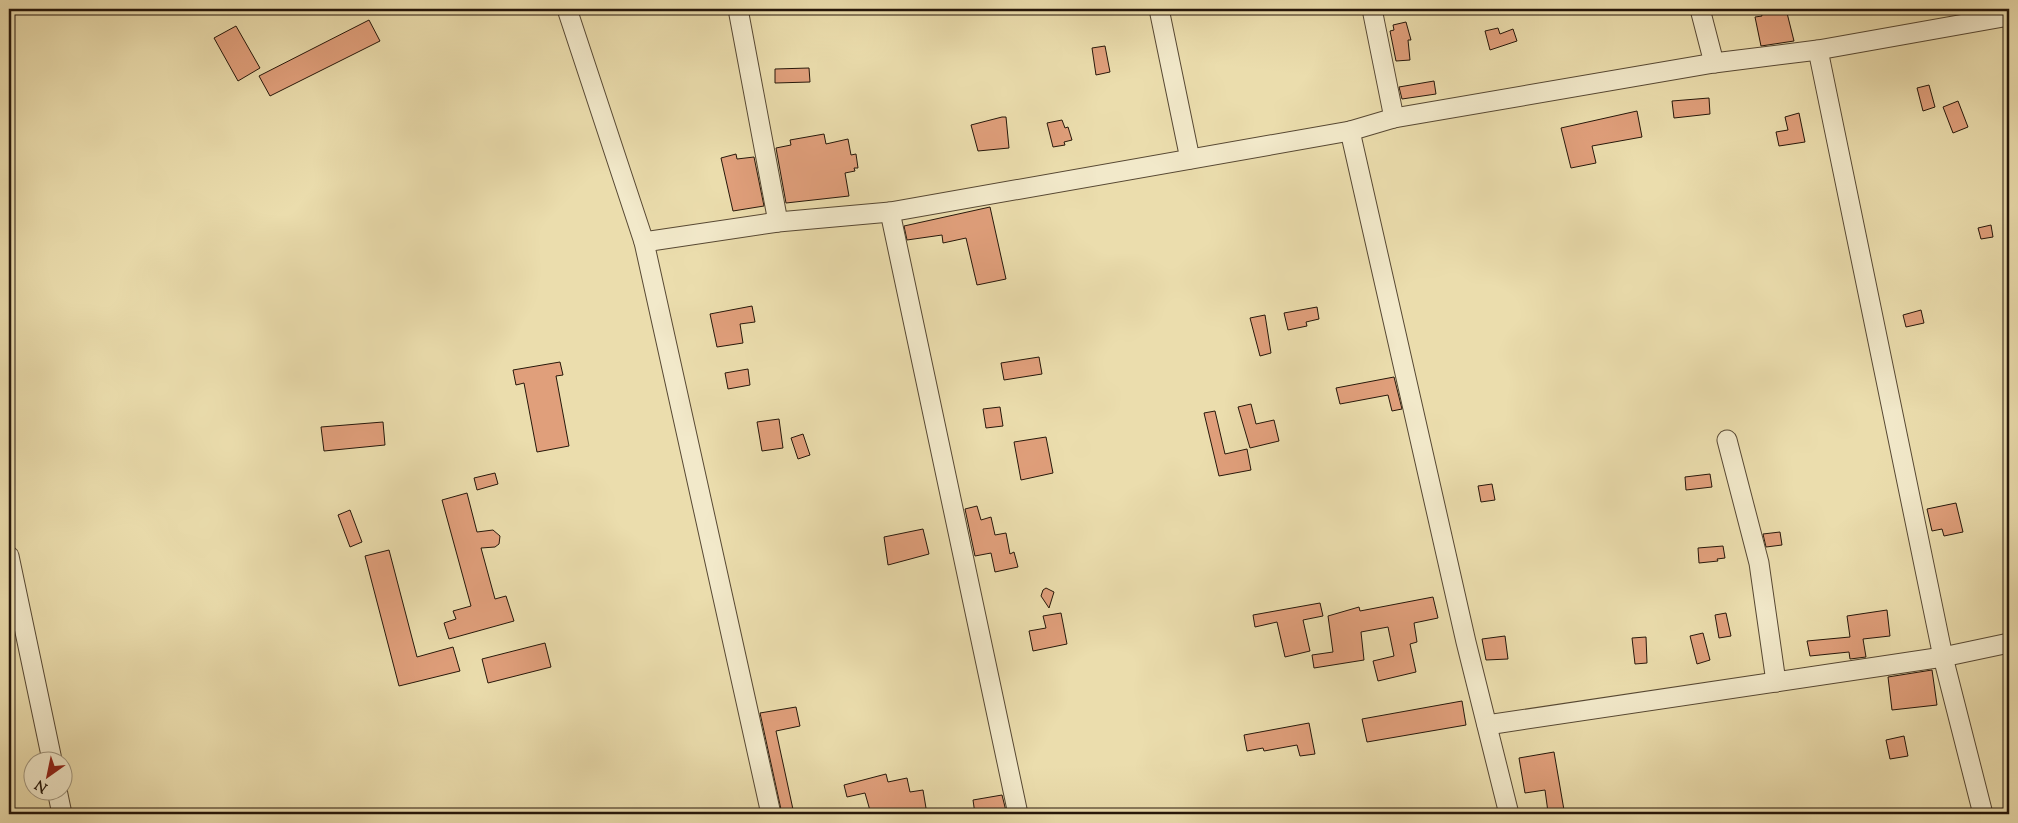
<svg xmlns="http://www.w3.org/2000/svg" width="2018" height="823" viewBox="0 0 2018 823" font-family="'Sorts Mill Goudy',serif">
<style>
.building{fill:#e09f7b;stroke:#26170a}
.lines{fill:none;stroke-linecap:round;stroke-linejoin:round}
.minor-casing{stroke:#574833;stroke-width:21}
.minor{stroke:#f2e9ca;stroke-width:19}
</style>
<rect width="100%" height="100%" fill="#ebddad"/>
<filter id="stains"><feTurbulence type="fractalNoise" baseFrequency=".004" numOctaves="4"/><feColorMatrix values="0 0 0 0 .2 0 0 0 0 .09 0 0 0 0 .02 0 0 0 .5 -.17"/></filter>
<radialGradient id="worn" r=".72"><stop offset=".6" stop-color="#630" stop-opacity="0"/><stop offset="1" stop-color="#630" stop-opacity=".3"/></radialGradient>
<g class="building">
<polygon points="1760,9 1786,9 1794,41 1761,46 1755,17 1762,16"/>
<polygon points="369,20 380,41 270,96 259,76"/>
<polygon points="1406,22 1411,40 1408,40 1410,60 1396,61 1390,31 1394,30 1393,25"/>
<polygon points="236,26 260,68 238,81 214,38"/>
<polygon points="1498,28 1500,34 1513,29 1517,41 1490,50 1485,31"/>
<polygon points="1105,46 1110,72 1096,75 1092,48"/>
<polygon points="809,68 810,82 775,83 775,69"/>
<polygon points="1434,81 1436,94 1402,99 1399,87"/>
<polygon points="1929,85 1935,107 1923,111 1917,88"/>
<polygon points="1709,98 1710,114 1674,118 1672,101"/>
<polygon points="1958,101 1968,127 1953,133 1943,107"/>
<polygon points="1637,111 1642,137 1592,146 1596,163 1571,168 1561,128"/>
<polygon points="1799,113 1805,142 1779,146 1776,132 1788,130 1785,117"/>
<polygon points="1002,117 1006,117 1009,148 978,151 971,125"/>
<polygon points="1062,120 1065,128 1068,127 1072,140 1064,142 1065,145 1053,147 1047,123"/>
<polygon points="824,134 826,144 848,139 851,155 856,154 858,168 854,168 855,171 845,173 849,196 786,203 776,148 791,145 790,140"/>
<polygon points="736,154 737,159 754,157 764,206 733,211 721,158"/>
<polygon points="990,207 1006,279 977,285 966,238 943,243 942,235 907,240 904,226"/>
<polygon points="1991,225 1993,237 1981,239 1978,228"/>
<polygon points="752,306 755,322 740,324 743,343 717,347 710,314"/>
<polygon points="1317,307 1319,319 1306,322 1307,326 1288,330 1284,313"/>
<polygon points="1921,310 1924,323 1906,327 1903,315"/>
<polygon points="1265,315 1271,353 1260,356 1250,318"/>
<polygon points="1039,357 1042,374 1004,380 1001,363"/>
<polygon points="560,362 563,375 556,376 569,446 537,452 524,383 516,385 513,370"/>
<polygon points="748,369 750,385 728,389 725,373"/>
<polygon points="1394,377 1402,409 1392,411 1388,395 1340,404 1336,388"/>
<polygon points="1251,404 1256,424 1274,420 1279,441 1250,448 1238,407"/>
<polygon points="1000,407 1003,426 986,428 983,409"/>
<polygon points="1215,411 1225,454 1247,449 1251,470 1219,476 1204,413"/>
<polygon points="779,419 783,448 762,451 757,422"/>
<polygon points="383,422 385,445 324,451 321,427"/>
<polygon points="803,434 810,455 798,459 791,438"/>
<polygon points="1046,437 1053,473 1021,480 1014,442"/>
<polygon points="495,473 498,484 477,490 474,478"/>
<polygon points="1710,474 1712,487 1686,490 1685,477"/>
<polygon points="1492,484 1495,500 1481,502 1478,486"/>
<polygon points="467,493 477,532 493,530 500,536 499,544 495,547 481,548 495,599 506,596 514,621 449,639 444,623 456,619 453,611 471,606 442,500"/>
<polygon points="1956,503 1963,532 1944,536 1942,529 1932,531 1927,509"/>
<polygon points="977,506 981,520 991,517 995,535 1006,533 1010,554 1014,552 1018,567 995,572 991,553 975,556 965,509"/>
<polygon points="350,510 362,542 350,547 338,515"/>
<polygon points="923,529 929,554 888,565 884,537"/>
<polygon points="1780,532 1782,545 1766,547 1763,534"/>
<polygon points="1723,546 1725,558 1717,559 1718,561 1699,563 1698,548"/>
<polygon points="389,550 417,657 453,647 460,671 399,686 365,556"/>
<polygon points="1046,588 1054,592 1049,608 1041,596 1043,590"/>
<polygon points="1433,597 1438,618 1414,623 1417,642 1410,644 1416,672 1378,681 1373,661 1394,656 1388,627 1361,632 1364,660 1314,668 1312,655 1333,652 1328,616 1359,607 1360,611"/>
<polygon points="1320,603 1323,616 1303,620 1310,651 1285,657 1277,622 1255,627 1253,615"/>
<polygon points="1887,610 1890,636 1863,639 1866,657 1850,659 1849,652 1810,656 1807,641 1850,637 1847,616"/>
<polygon points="1061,613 1067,644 1033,651 1029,631 1046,628 1043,616"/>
<polygon points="1726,613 1731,636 1719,638 1715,615"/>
<polygon points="1703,633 1710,660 1697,664 1690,636"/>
<polygon points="1505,636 1508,659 1486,660 1482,639"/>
<polygon points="1646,637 1647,663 1635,664 1632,638"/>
<polygon points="545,643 551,667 488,683 482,659"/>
<polygon points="1932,670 1937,705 1892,710 1888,677"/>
<polygon points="1462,701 1466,725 1367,742 1362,719"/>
<polygon points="796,707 800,726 776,731 794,814 782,814 760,713"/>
<polygon points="1309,723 1315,754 1300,756 1297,745 1264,751 1263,748 1247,751 1244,735"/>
<polygon points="1904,736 1908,756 1890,759 1886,740"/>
<polygon points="1554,752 1564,810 1548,812 1545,790 1525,793 1519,758"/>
<polygon points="886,774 888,782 907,778 910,792 923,790 927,814 871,814 865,793 847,797 844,785"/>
<polygon points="1002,795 1006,811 975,814 973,800"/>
</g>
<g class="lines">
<g class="minor-casing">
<g id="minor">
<polyline points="567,9 644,242"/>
<polyline points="738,9 778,222"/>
<polyline points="1159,9 1190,159"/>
<polyline points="1372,9 1394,118"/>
<polyline points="1700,9 1714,63"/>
<polyline points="1818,50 1943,657 1983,814"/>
<polyline points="1350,131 1466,642 1509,814"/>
<polyline points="890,212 1018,814"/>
<polyline points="1727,440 1759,563 1776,682"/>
<polyline points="9,556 52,760"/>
<polyline points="1487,725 1943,657 2009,643"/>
<polyline points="57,790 62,814"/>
<polyline points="771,814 644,242 778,222 890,212 1350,131 1394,118 1714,63 1818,50 2009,16"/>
</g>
</g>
<use href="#minor" class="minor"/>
</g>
<rect width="2018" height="823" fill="none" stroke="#ebddad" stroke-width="30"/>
<rect x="10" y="10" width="1998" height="803" fill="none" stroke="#26170a" stroke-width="2.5"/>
<rect x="15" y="15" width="1988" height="793" fill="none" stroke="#26170a"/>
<g transform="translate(48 776) rotate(213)"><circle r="24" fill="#f2e9ca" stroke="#a0957d"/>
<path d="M0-4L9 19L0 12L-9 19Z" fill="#8f2418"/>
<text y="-8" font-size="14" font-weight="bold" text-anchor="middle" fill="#26170a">N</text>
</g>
<rect width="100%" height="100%" filter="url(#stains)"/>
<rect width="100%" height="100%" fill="url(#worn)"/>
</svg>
